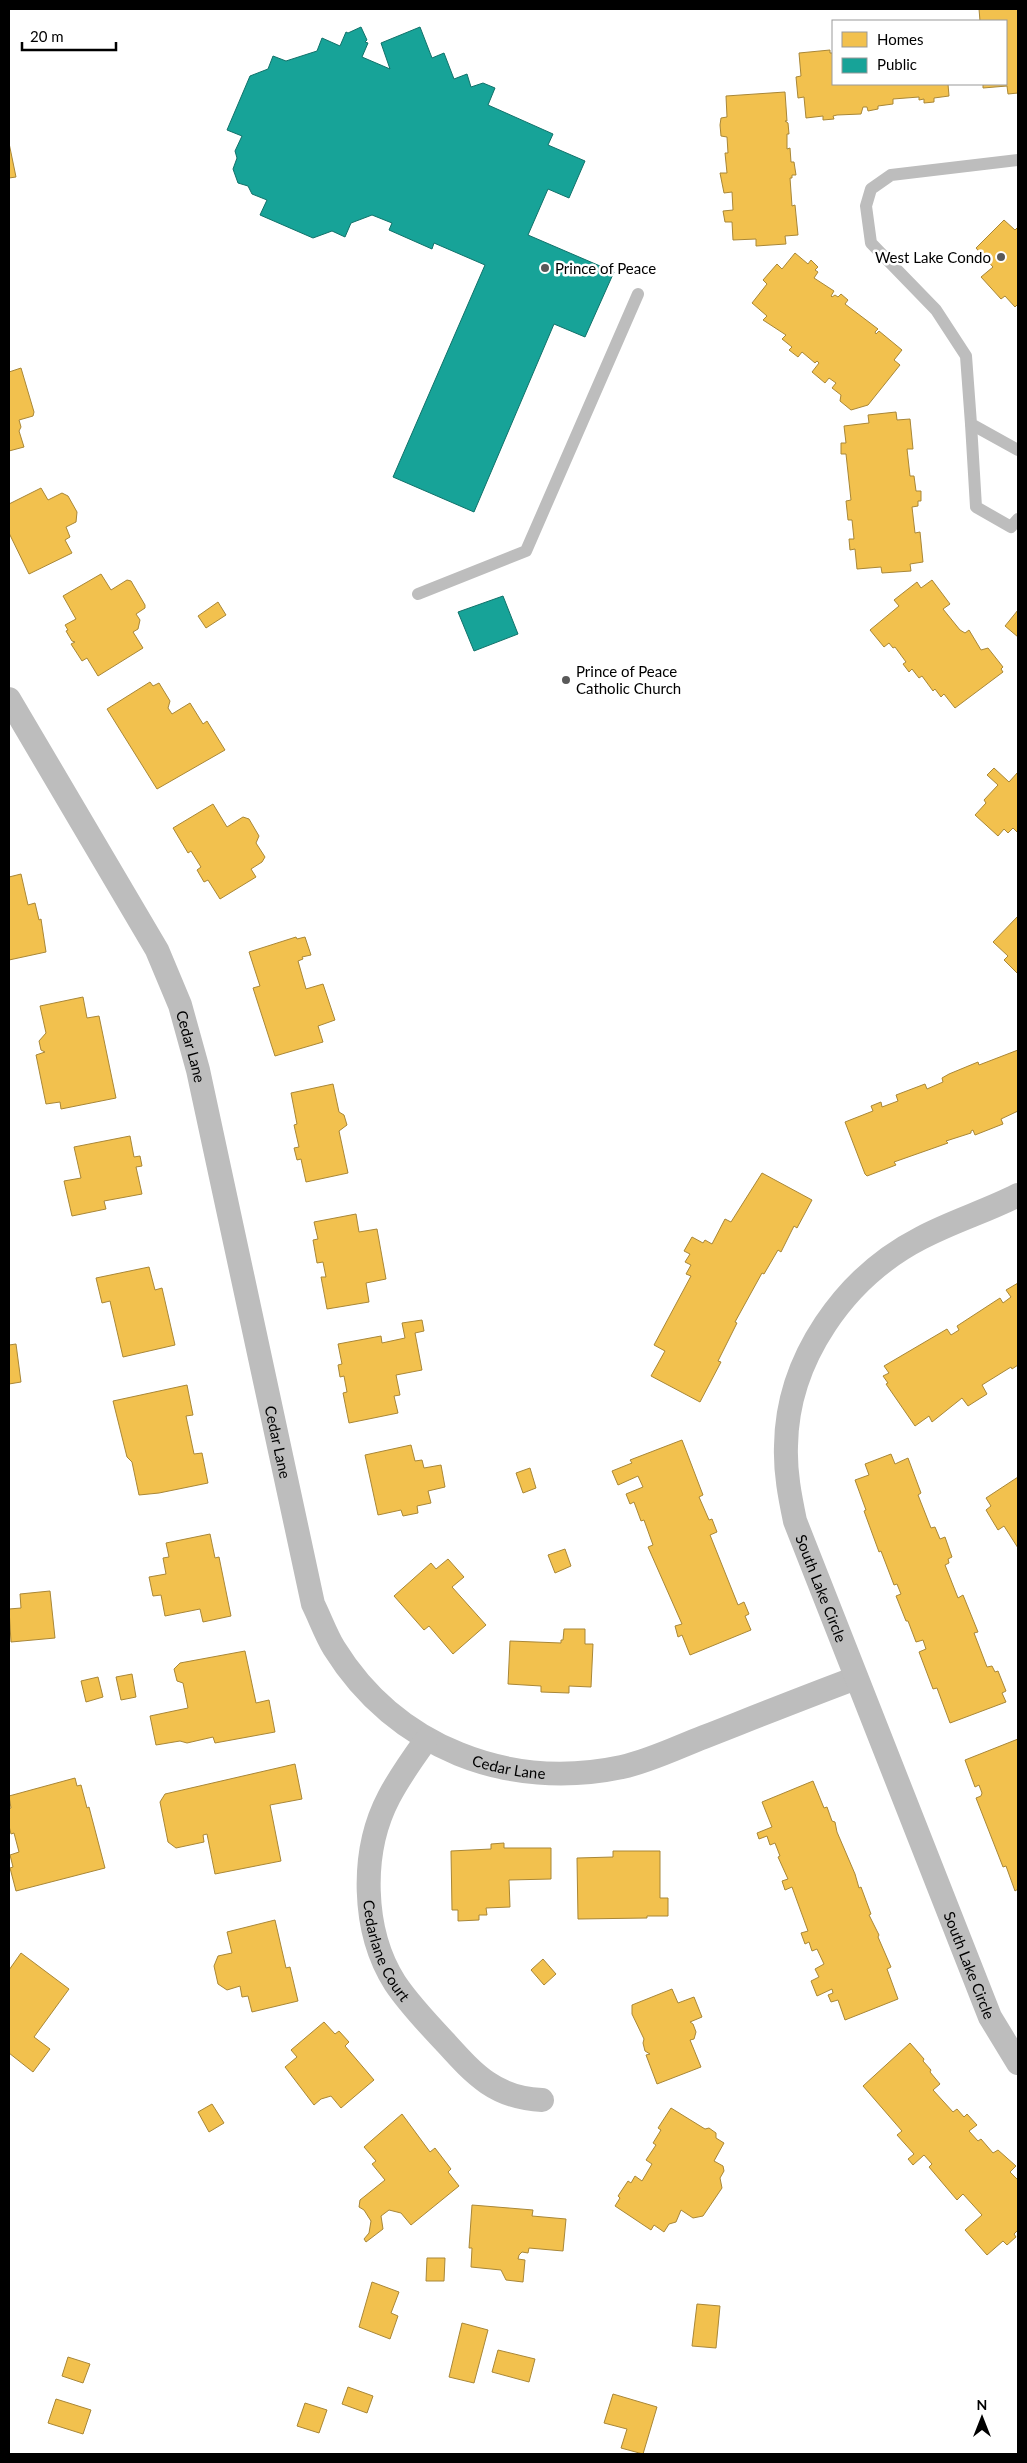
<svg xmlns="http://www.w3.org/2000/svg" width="1027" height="2463" viewBox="0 0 1027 2463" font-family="Lato,sans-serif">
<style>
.homes{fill:#f2c14e;stroke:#a98737}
.public{fill:#17a398;stroke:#10726a}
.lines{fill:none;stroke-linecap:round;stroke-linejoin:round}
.lane{stroke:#bdbdbd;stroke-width:12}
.street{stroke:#bdbdbd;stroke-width:24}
.poi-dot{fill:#595959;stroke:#fff;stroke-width:2}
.labels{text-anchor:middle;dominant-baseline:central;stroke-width:5;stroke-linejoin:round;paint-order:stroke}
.poi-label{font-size:15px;fill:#000;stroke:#fff;text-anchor:start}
.street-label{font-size:15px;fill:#000;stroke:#fff}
</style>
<rect width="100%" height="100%" fill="#fff"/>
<g class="homes">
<polygon points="979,9 1018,9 1018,93 1008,94 1007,86 983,88 983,84 1006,84 1006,21 980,21"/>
<polygon points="830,50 830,53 833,53 833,84 948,84 949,96 934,98 934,102 924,103 924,99 919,100 919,97 893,99 893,104 878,106 878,109 868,111 867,107 863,107 861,114 837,115 833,116 834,119 823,120 823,116 806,118 804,97 798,98 796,77 801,76 799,53"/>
<polygon points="785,92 787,121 785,121 788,123 789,134 787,134 787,149 790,148 791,162 794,162 796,175 792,175 792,178 790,178 792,206 795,205 798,235 785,236 786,244 756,246 756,239 733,240 732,222 725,222 723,211 733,210 732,192 724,193 720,173 727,173 725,153 728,153 727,137 721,136 720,125 721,118 727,117 726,96"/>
<polygon points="9,143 16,177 9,178"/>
<polygon points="1004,220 1015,230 1018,227 1018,304 1015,307 1005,296 1001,299 981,277 993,267 976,248"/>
<polygon points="795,253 808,264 811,260 818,267 815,270 818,272 814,278 834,291 831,296 832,297 835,295 838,297 841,294 848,300 845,304 878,329 875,332 876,334 879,331 902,350 894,360 900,365 868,405 851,410 840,401 841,395 832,388 836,383 829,378 825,383 812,372 819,363 817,361 815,363 802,352 798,357 789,350 792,347 782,339 786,335 763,320 767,316 752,303 767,284 763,280 777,264 782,269"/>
<polygon points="21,368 34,412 33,416 19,420 21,427 19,431 24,447 9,451 9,372"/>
<polygon points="896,412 897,420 910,419 913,449 907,449 910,476 914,476 916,491 921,491 921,501 918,501 918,506 912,507 915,533 920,532 923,562 910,564 911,571 882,573 881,567 857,569 855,549 850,550 849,539 854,539 852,520 848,520 846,501 851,500 846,454 841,454 841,443 846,443 844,426 869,423 868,415"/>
<polygon points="41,488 48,500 62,493 68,496 77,512 76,522 66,527 70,537 65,540 72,553 29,574 9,533 9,504"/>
<polygon points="101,574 111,590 127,580 131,581 145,605 145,608 136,614 140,620 138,629 133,632 143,648 98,676 87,658 82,661 71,644 75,642 72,641 66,631 68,630 65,625 76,619 63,596"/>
<polygon points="932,580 950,604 943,609 960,630 965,633 969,630 981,650 988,648 1003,667 1001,669 1003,672 955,708 944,694 941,697 935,689 933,691 922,676 919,678 912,669 909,672 903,664 906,662 895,647 893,648 889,643 884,647 870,630 899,606 894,600 917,582 921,588"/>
<polygon points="218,602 226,615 206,628 198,616"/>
<polygon points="1018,610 1018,637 1005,626"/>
<polygon points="150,682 153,686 159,683 170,701 168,708 172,714 190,703 203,724 207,721 225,750 157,789 107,709"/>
<polygon points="994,768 1009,782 1018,772 1018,833 1013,828 1008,833 1004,829 998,836 975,815 986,803 984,800 998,785 987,775"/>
<polygon points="213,804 227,827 243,817 249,819 259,836 256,843 265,857 262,862 251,869 256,877 220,899 208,880 204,882 197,870 201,867 191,851 188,853 173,828"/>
<polygon points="21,874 28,905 35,903 39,920 41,919 46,952 9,960 9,877"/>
<polygon points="1018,916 1018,971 1017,973 1004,960 1008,956 993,942"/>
<polygon points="296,937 297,939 305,937 311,955 302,957 303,959 298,961 306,989 323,984 335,1020 318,1026 323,1042 275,1056 253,988 260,986 249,952"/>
<polygon points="83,997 87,1018 99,1016 116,1098 61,1109 60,1102 46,1104 36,1055 45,1052 41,1050 39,1041 46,1033 40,1006"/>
<polygon points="1018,1050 1018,1111 1001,1119 1003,1124 975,1135 973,1130 971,1131 971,1133 946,1141 948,1143 894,1162 896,1165 867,1176 865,1174 845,1122 873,1111 871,1106 881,1102 882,1107 898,1101 896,1095 925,1084 927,1089 943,1082 942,1078 949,1074 978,1062 979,1065"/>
<polygon points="333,1084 339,1112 344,1115 347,1125 339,1131 348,1173 306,1182 301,1159 297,1160 294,1148 299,1147 294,1125 297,1124 291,1093"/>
<polygon points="130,1136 134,1157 140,1156 142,1166 136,1167 142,1194 104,1201 106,1209 72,1216 64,1181 81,1178 74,1147"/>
<polygon points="762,1173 812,1200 797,1228 794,1226 781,1252 778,1250 764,1274 762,1273 735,1322 737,1323 718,1361 721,1362 700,1402 651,1376 665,1351 654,1345 691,1276 686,1274 691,1265 685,1262 690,1254 684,1251 692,1237 703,1243 705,1240 712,1244 725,1219 731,1222"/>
<polygon points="356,1214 359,1232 377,1229 386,1279 366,1283 369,1302 327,1309 321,1277 326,1277 323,1262 317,1263 313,1240 318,1239 314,1222"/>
<polygon points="149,1267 155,1290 162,1288 175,1345 123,1357 110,1301 102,1303 96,1278"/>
<polygon points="1018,1283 1018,1365 1012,1369 1011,1367 982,1385 987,1394 968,1406 962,1398 932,1422 929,1416 915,1426 886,1384 888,1383 883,1376 889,1373 884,1366 947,1329 951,1335 959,1330 957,1326 1000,1298 1003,1303 1011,1297 1006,1290"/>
<polygon points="422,1320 424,1331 415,1333 422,1370 396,1375 400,1395 394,1396 398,1413 349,1423 343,1393 347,1392 344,1376 340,1377 338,1365 342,1364 338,1344 381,1336 382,1343 405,1338 402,1323"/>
<polygon points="16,1344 21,1382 9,1384 9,1345"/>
<polygon points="187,1385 193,1415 186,1416 194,1454 202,1453 208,1483 159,1493 139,1495 132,1462 127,1457 113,1401"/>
<polygon points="682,1440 703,1495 699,1497 709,1520 712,1519 717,1532 710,1535 738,1605 744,1602 749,1614 745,1616 751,1630 690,1655 682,1635 678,1637 675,1626 682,1624 648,1547 653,1545 644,1520 641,1521 634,1502 630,1504 626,1494 643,1487 638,1476 618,1485 612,1471 632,1463 630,1460"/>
<polygon points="411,1445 415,1461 422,1460 424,1468 441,1465 445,1487 428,1491 431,1503 417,1506 418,1513 403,1516 401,1510 378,1515 365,1455"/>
<polygon points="891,1454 895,1464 908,1458 921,1493 918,1495 931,1528 935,1527 940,1539 945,1537 952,1557 948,1559 949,1563 945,1565 958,1598 963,1595 978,1632 974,1633 987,1667 992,1666 995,1672 998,1671 1006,1691 1002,1693 1006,1702 950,1723 937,1688 933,1689 919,1652 926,1649 923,1640 916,1642 908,1621 906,1621 896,1596 901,1594 897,1584 894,1585 881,1551 879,1552 864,1511 866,1510 855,1480 869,1475 865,1464"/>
<polygon points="530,1468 536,1488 523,1493 516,1473"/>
<polygon points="1018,1477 1018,1548 1004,1526 998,1530 986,1510 991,1506 986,1498"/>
<polygon points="210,1534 215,1558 219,1557 231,1616 203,1622 200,1609 165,1616 161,1595 153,1596 149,1577 166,1574 163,1558 169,1557 166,1543"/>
<polygon points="565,1549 571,1566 555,1573 548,1555"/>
<polygon points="448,1559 464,1577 452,1587 486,1625 453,1654 429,1626 424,1630 394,1596 431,1563 436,1569"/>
<polygon points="50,1591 55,1638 11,1642 9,1609 21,1608 20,1594"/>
<polygon points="564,1629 585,1629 585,1644 593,1644 591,1687 569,1686 569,1693 541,1692 541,1686 508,1684 510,1641 561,1643 561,1640 563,1640"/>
<polygon points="245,1651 256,1703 269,1700 275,1732 215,1743 213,1737 187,1743 180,1741 156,1745 150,1716 188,1708 183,1683 177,1681 174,1669 180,1663"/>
<polygon points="132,1674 136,1697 121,1700 116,1677"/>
<polygon points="98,1677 103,1697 86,1702 81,1681"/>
<polygon points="1018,1739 1018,1889 1015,1891 1006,1866 1003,1867 976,1798 981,1796 982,1793 979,1785 975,1787 965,1760"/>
<polygon points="295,1764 302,1799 270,1805 281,1861 215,1874 207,1834 203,1835 204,1842 176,1848 168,1842 160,1802 165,1794"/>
<polygon points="75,1778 77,1786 81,1785 87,1808 89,1807 105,1868 16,1891 10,1868 13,1867 10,1855 19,1852 14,1833 11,1834 9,1826 9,1809 11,1808 9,1796"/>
<polygon points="813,1781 824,1808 827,1807 832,1821 835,1822 837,1832 855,1874 859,1888 861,1887 871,1914 869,1915 879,1935 878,1937 891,1967 887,1969 898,1999 845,2020 838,2000 831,2002 828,1995 833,1993 832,1989 817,1996 811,1981 819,1977 815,1969 824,1964 817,1949 812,1951 809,1942 805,1944 801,1933 808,1931 792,1887 785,1890 782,1881 788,1879 778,1857 780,1856 775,1843 770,1845 767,1836 759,1839 757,1833 772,1827 762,1802"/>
<polygon points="504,1843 504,1848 551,1848 551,1879 509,1880 510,1907 486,1908 487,1915 479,1915 479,1920 458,1921 458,1910 452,1910 451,1851 491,1849 491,1844"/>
<polygon points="613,1851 660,1851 660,1898 668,1898 668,1916 647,1916 647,1918 578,1919 577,1858 613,1857"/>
<polygon points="275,1920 286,1968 290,1967 298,2001 252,2012 248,1996 242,1997 240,1986 227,1990 218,1984 214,1966 218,1956 232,1953 227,1932"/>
<polygon points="21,1953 69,1989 34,2037 50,2049 33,2072 9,2053 9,1970"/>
<polygon points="543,1959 556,1974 544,1985 531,1970"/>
<polygon points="672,1989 678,2003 694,1997 702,2017 690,2022 693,2024 696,2032 694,2039 690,2040 701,2067 657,2084 646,2055 650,2054 645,2051 643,2043 644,2039 632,2014 632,2005"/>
<polygon points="324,2022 335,2034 339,2031 349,2042 345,2046 374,2080 341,2108 331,2096 321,2099 314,2105 285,2067 297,2057 291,2050"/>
<polygon points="910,2043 924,2059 923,2061 931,2070 930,2072 940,2084 933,2090 953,2112 957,2109 964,2117 967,2114 977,2125 969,2131 978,2141 981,2139 993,2153 998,2150 1016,2166 1010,2172 1018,2180 1018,2230 1014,2234 1016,2237 1007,2245 1003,2241 987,2255 965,2230 982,2215 963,2194 957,2200 929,2167 932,2164 924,2155 913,2165 908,2159 914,2154 897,2135 902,2131 863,2086"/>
<polygon points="212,2104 224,2123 209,2132 198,2112"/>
<polygon points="671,2108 705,2129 709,2128 716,2133 716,2138 724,2143 714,2161 723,2166 724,2171 720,2178 722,2188 703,2216 693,2218 681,2210 676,2222 669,2224 664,2232 654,2225 651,2230 615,2206 620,2198 618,2196 628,2181 631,2183 635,2176 642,2181 652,2164 646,2160 656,2145 653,2143 661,2130 658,2128"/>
<polygon points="402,2114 430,2152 435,2148 451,2169 448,2172 459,2186 411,2225 401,2213 389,2210 381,2216 383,2229 366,2242 364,2239 369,2233 371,2221 364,2210 359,2207 360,2200 385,2180 372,2164 376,2161 364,2147"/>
<polygon points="472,2205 533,2210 532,2216 566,2219 563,2251 529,2248 528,2253 522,2252 519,2255 518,2259 525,2260 523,2282 506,2280 501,2270 471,2267 472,2248 469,2248"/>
<polygon points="427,2258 445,2258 444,2281 426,2281"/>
<polygon points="372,2282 399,2292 391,2313 398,2316 390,2339 359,2327"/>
<polygon points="697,2304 720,2306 716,2348 692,2346"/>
<polygon points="462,2323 488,2330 474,2383 449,2377"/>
<polygon points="498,2350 535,2359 529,2382 492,2372"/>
<polygon points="68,2357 90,2364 83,2383 62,2376"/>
<polygon points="348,2387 373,2396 367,2413 342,2404"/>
<polygon points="613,2394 657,2407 643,2454 621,2448 627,2429 604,2423"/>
<polygon points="56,2399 91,2410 83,2434 48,2423"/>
<polygon points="305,2403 327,2410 319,2433 297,2426"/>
</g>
<g class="public">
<polygon points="361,27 367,40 365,42 368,43 362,57 390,69 381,43 420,27 432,58 444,53 454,79 467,74 471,87 483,83 495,88 488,105 553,134 548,145 585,161 569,198 548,189 528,235 614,272 585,337 554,324 474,512 393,477 485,265 434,243 432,249 389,230 392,223 372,215 351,223 345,237 332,231 313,238 260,215 267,200 252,194 248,186 238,183 233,169 237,158 235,151 242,136 227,130 250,76 268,69 273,56 286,61 317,51 322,38 340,46 346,32 348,33"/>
<polygon points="503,596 518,634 474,651 458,612"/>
</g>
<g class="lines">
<g class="lane">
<polyline points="1018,160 891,175 871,189 866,206 871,243 936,310 966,356 971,424 1018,450"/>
<polyline points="971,424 976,507 1011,527 1018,519"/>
<polyline points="418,594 526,551 638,294"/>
</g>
<g class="street">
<path id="s1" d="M 9,699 L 157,950 L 180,1005 L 198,1070 L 313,1604 C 320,1618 326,1635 334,1648 C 396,1748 509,1791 622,1767 C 650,1761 678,1747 704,1737 C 755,1717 805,1697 856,1678"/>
<path id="s2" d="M 1018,1195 C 987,1211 953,1221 921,1238 C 845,1277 787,1359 786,1446 C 785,1472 790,1497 795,1521 L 990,2017 L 1018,2063"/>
<path id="s3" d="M 426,1740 C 413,1758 400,1776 389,1797 C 360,1852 362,1931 395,1983 C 409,2004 428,2024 445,2042 C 474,2074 495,2098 542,2100"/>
</g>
</g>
<g class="poi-dot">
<circle cx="1001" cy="257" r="5"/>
<circle cx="545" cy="268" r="5"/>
<circle cx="566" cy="680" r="5"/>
</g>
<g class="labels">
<g class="poi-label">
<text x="991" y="257" text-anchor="end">West Lake Condo</text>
<text x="555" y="268">Prince of Peace</text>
<text x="576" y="671">Prince of Peace<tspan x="576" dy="17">Catholic Church</tspan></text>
</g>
<g class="street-label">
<text stroke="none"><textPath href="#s1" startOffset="394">Cedar Lane</textPath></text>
<text stroke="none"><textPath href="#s1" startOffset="799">Cedar Lane</textPath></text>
<text stroke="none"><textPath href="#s2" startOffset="514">South Lake Circle</textPath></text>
<text stroke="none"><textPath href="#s1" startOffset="1232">Cedar Lane</textPath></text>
<text stroke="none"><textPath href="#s3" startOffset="228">Cedarlane Court</textPath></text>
<text stroke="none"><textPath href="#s2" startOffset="919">South Lake Circle</textPath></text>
</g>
</g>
<rect width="1027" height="2463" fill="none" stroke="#000000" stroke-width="20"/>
<rect x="832" y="20" width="175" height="65" fill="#ffffff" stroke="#999999"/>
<rect x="842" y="32" width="25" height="15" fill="#f2c14e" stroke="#999999"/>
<text x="877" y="45" font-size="15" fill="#000000">Homes</text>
<rect x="842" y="58" width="25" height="15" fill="#17a398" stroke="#999999"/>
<text x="877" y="70" font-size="15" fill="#000000">Public</text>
<g transform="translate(982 2418)" stroke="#ffffff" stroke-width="4" paint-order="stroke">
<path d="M0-4L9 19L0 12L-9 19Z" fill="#000000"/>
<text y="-8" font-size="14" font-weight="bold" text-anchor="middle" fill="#000000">N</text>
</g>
<path d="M22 42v8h94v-8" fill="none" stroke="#000000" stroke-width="2.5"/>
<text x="30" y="42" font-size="15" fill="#000000" stroke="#ffffff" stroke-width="4" paint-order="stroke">20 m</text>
</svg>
